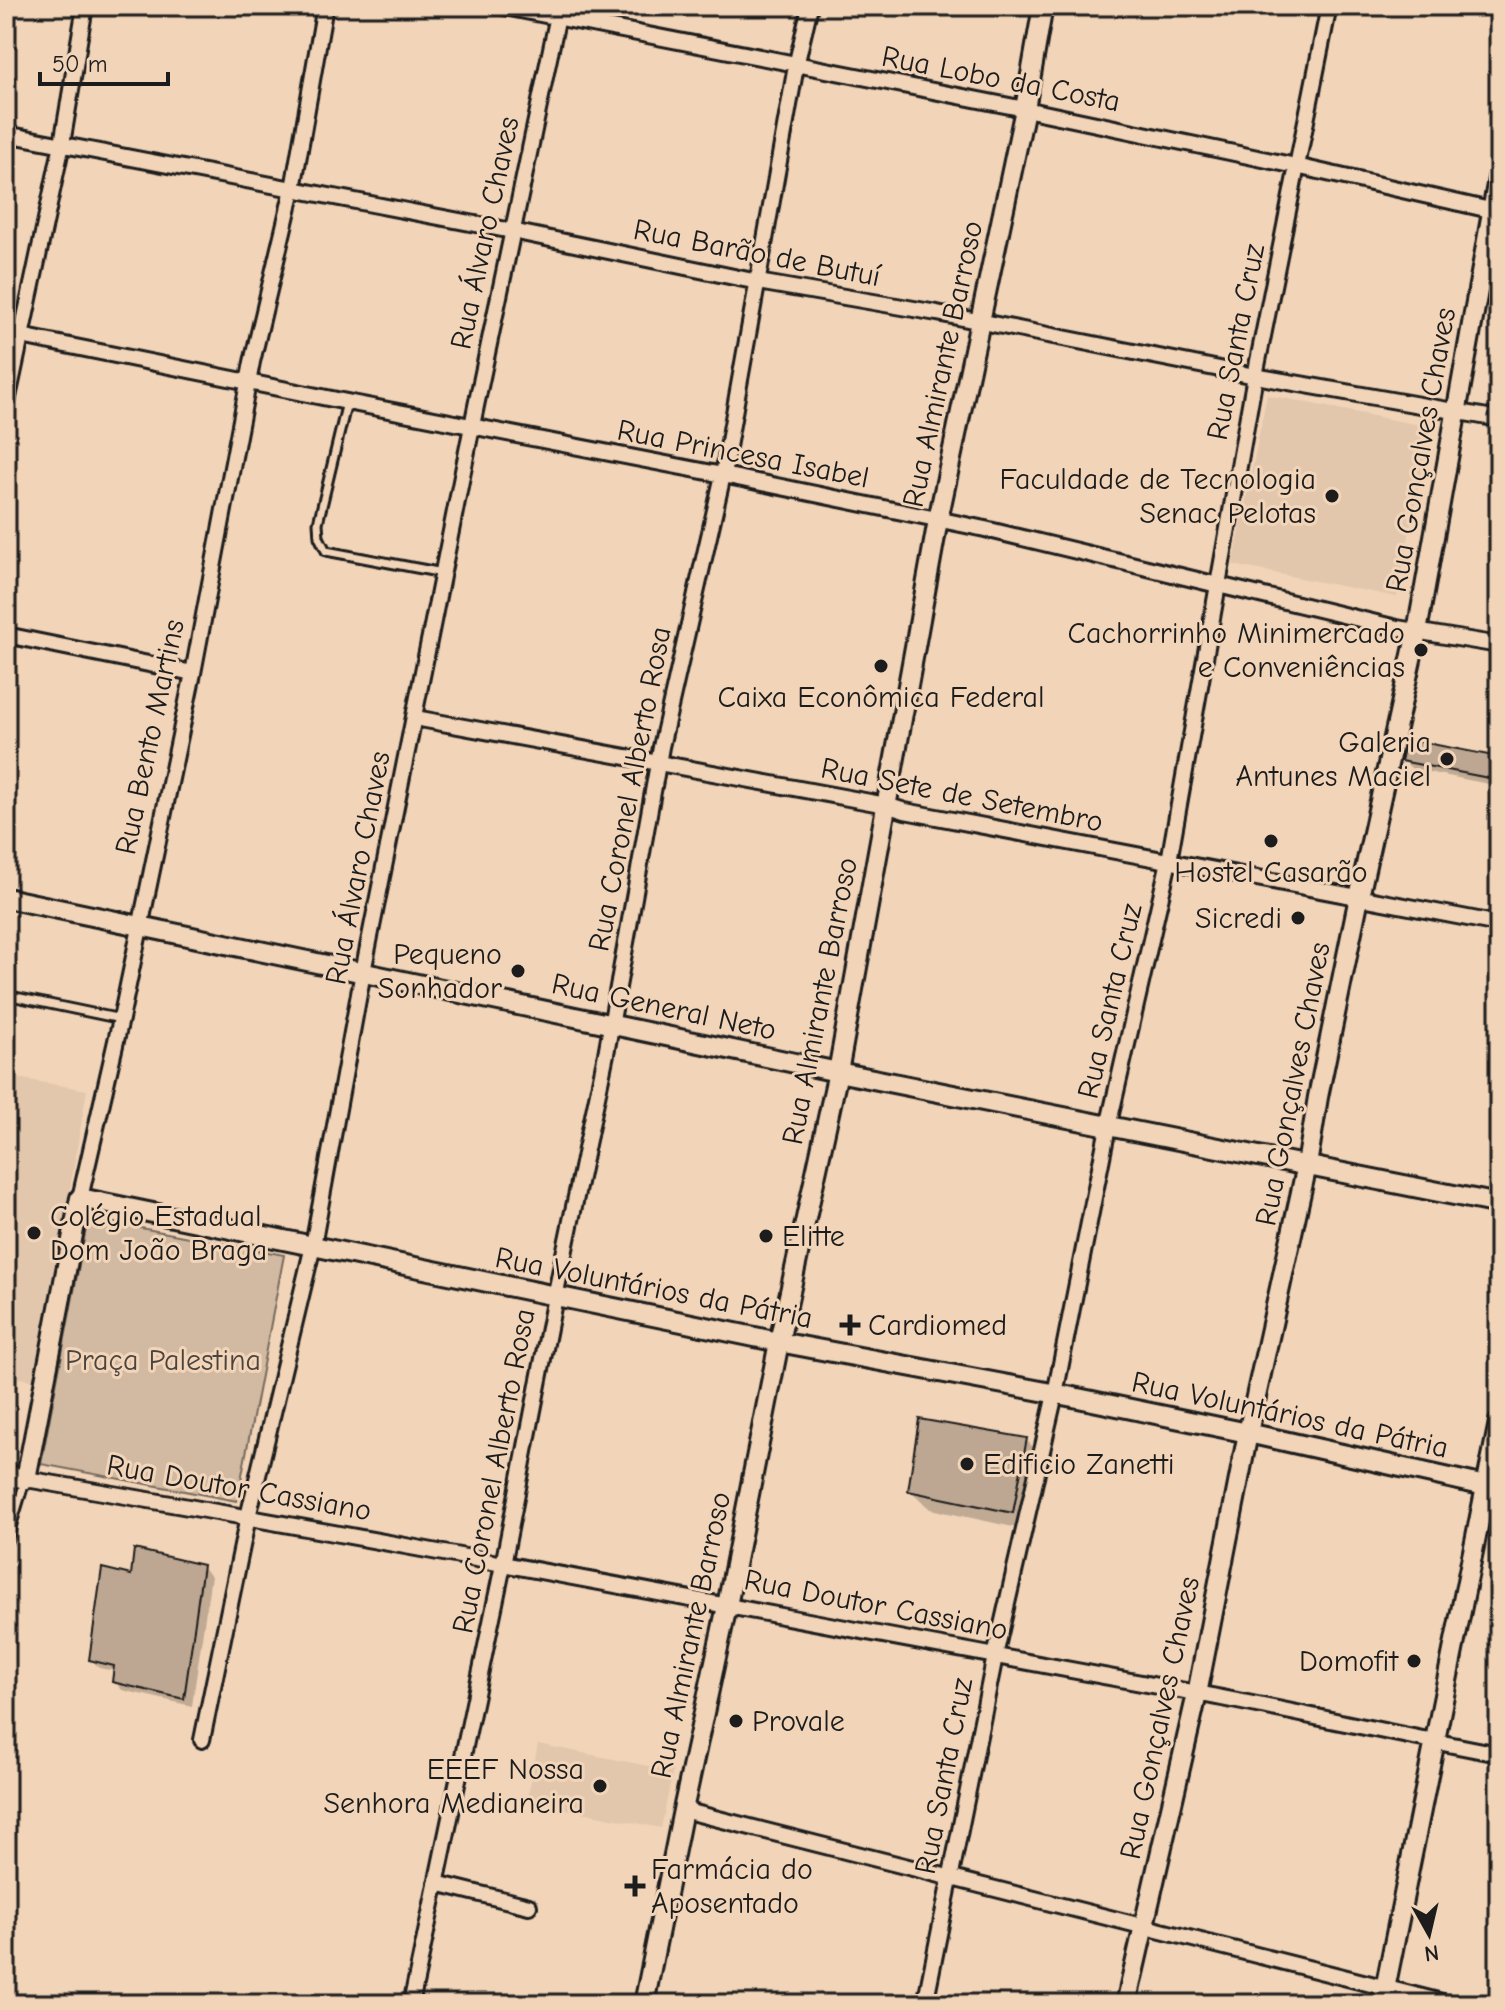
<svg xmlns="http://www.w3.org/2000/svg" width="1505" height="2010" viewBox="0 0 1505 2010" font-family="'Comic Neue',sans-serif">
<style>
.built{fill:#e2c7ad}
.green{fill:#d2baa2;stroke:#776b5f;stroke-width:2}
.shadow{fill:#0003}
.building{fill:#bda792;stroke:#1c1c1c;stroke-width:2}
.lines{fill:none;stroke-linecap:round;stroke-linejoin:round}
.service-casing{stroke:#1c1c1c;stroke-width:13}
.minor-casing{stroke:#1c1c1c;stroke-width:20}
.tertiary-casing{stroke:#1c1c1c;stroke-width:24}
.service{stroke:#f2d5b9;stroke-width:7}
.minor{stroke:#f2d5b9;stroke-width:14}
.tertiary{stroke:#f2d5b9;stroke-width:18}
.poi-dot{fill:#1c1c1c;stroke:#f2d5b9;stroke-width:3}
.labels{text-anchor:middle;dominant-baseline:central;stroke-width:6;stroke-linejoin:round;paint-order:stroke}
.street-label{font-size:30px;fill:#1c1c1c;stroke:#f2d5b9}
.poi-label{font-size:30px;fill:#1c1c1c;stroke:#f2d5b9;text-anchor:end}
.park-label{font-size:30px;fill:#4a443e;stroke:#f2d5b9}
</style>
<rect width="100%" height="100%" fill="#f2d5b9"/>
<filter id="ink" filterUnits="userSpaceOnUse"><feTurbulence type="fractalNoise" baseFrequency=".0125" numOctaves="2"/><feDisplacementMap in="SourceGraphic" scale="16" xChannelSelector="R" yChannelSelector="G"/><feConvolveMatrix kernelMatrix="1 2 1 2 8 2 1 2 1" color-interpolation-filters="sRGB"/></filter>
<g filter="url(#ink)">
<g class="built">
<polygon points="1267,395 1430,427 1397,597 1233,565"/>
<polygon points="6,1076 87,1090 37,1381 6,1376"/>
<polygon points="538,1744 673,1771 661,1828 527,1801"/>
</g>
<polygon class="green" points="88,1218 284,1255 237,1501 41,1464"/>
<g class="shadow">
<polygon points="1499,759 1499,786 1412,769 1403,760"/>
<polygon points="1026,1440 1045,1459 1032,1531 930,1509 910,1490"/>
<polygon points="202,1567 211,1576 192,1706 122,1690 114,1681 115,1671 99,1668 91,1659 132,1577"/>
</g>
<g class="building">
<polygon points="1406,739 1499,757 1499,780 1401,761"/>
<polygon points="919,1419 1027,1438 1013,1513 908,1491"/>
<polygon points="134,1549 203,1565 184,1699 112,1682 114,1666 89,1660 102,1568 131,1575"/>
</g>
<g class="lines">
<g class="service-casing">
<g id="service">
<polyline points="347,402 318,523 319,537 326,551 443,573"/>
<polyline points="6,995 121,1019"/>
<polyline points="6,1544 25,1481"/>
</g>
</g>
<g class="minor-casing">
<g id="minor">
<polyline points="500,6 1025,109 1296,166 1499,212"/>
<polyline points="6,134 512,231 758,282 937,313 1255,376 1499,419"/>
<polyline points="21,336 347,402 723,475 985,529 1397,628 1499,645"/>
<polyline points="6,407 62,144 85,6"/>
<polyline points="6,635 193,673"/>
<polyline points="415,718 886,805 905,811 1499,924"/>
<polyline points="80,1198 121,1019 193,673 252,362 293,189 325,6"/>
<path d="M 26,1479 C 417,1545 806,1622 1196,1693 C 1297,1712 1398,1735 1499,1754"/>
<polyline points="202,1740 248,1517 313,1246 363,972 476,406 560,6"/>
<polyline points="683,1810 1450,2004"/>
<polyline points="436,1883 529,1906"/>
<polyline points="411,2004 503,1565 555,1297 606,1054 661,747 723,475 796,66 810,6"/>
<polyline points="925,2004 995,1656 1055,1394 1108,1127 1169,861 1255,376 1329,6"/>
</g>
</g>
<g class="tertiary-casing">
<g id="tertiary">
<polyline points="6,898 838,1072 1499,1204"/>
<polyline points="6,1475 26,1479 80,1198 779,1342 1073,1397 1248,1433 1499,1489"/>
<polyline points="644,2004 683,1810 727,1606 779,1342 838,1072 938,520 1025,109 1043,6"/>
<polyline points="1126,2004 1197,1694 1248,1433 1307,1165 1318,1097 1359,897 1417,632 1499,173"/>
<polyline points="1382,2004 1499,1422"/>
</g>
</g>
<use href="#service" class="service"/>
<use href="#minor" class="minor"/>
<use href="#tertiary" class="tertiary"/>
</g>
</g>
<g class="poi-dot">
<circle cx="1332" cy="496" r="8"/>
<circle cx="1421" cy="650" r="8"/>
<circle cx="881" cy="666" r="8"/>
<circle cx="1447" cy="759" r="8"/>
<circle cx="1271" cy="841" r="8"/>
<circle cx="1298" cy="918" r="8"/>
<circle cx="518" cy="971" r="8"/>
<circle cx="34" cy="1233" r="8"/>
<circle cx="766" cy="1236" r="8"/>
<path d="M846 1313h8v8h8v8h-8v8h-8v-8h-8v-8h8z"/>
<circle cx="967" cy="1464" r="8"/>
<circle cx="1414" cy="1661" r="8"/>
<circle cx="736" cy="1721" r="8"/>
<circle cx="600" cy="1786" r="8"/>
<path d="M631 1874h8v8h8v8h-8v8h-8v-8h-8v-8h8z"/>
</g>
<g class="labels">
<g class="street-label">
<text transform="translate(1001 79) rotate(11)">Rua Lobo da Costa</text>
<text transform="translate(485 233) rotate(-78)">Rua Álvaro Chaves</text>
<text transform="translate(757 253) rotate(11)">Rua Barão de Butuí</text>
<text transform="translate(1236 342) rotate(-79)">Rua Santa Cruz</text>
<text transform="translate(943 364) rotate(-78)">Rua Almirante Barroso</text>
<text transform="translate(1421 450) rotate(-80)">Rua Gonçalves Chaves</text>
<text transform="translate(743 454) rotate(11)">Rua Princesa Isabel</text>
<text transform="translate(150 737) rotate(-78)">Rua Bento Martins</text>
<text transform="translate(630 789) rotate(-79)">Rua Coronel Alberto Rosa</text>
<text transform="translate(962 795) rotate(11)">Rua Sete de Setembro</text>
<text transform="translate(358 868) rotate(-79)">Rua Álvaro Chaves</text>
<text transform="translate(820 1001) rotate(-79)">Rua Almirante Barroso</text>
<text transform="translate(1110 1001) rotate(-77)">Rua Santa Cruz</text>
<text transform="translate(664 1007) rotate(12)">Rua General Neto</text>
<text transform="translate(1293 1084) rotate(-79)">Rua Gonçalves Chaves</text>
<text transform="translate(654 1288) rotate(11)">Rua Voluntários da Pátria</text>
<text transform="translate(1290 1415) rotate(12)">Rua Voluntários da Pátria</text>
<text transform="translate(494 1471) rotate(-79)">Rua Coronel Alberto Rosa</text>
<text transform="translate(239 1488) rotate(10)">Rua Doutor Cassiano</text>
<text transform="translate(876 1605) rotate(11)">Rua Doutor Cassiano</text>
<text transform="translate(691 1635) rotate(-78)">Rua Almirante Barroso</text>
<text transform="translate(1160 1718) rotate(-78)">Rua Gonçalves Chaves</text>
<text transform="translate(944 1776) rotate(-79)">Rua Santa Cruz</text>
</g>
<g class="poi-label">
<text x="1316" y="479">Faculdade de Tecnologia<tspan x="1316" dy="34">Senac Pelotas</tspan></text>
<text x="1405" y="633">Cachorrinho Minimercado<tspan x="1405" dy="34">e Conveniências</tspan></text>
<text x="881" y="697" text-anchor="middle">Caixa Econômica Federal</text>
<text x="1431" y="742">Galeria<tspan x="1431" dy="34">Antunes Maciel</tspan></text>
<text x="1271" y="872" text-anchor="middle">Hostel Casarão</text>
<text x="1282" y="918">Sicredi</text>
<text x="502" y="954">Pequeno<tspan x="502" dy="34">Sonhador</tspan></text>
<text x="50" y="1216" text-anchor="start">Colégio Estadual<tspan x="50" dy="34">Dom João Braga</tspan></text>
<text x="782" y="1236" text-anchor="start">Elitte</text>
<text x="868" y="1325" text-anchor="start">Cardiomed</text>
<text x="983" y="1464" text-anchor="start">Edificio Zanetti</text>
<text x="1398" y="1661">Domofit</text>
<text x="752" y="1721" text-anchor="start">Provale</text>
<text x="584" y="1769">EEEF Nossa<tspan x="584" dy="34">Senhora Medianeira</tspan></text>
<text x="651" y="1869" text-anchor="start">Farmácia do<tspan x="651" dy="34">Aposentado</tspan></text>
</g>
<g class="park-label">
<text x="163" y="1360">Praça Palestina</text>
</g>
</g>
<rect width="1505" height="2010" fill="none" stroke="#f2d5b9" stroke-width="32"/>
<rect x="16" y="16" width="1473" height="1978" fill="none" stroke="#1c1c1c" stroke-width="3" filter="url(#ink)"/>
<g transform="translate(1429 1934) rotate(172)" stroke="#f2d5b9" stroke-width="6" paint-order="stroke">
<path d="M0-6L14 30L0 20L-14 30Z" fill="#1c1c1c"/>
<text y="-12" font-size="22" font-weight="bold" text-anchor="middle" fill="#1c1c1c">N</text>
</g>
<path d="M40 72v12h128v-12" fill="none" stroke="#1c1c1c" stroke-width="4"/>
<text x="52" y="72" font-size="24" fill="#1c1c1c" stroke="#f2d5b9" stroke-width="6" paint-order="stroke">50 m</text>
</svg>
